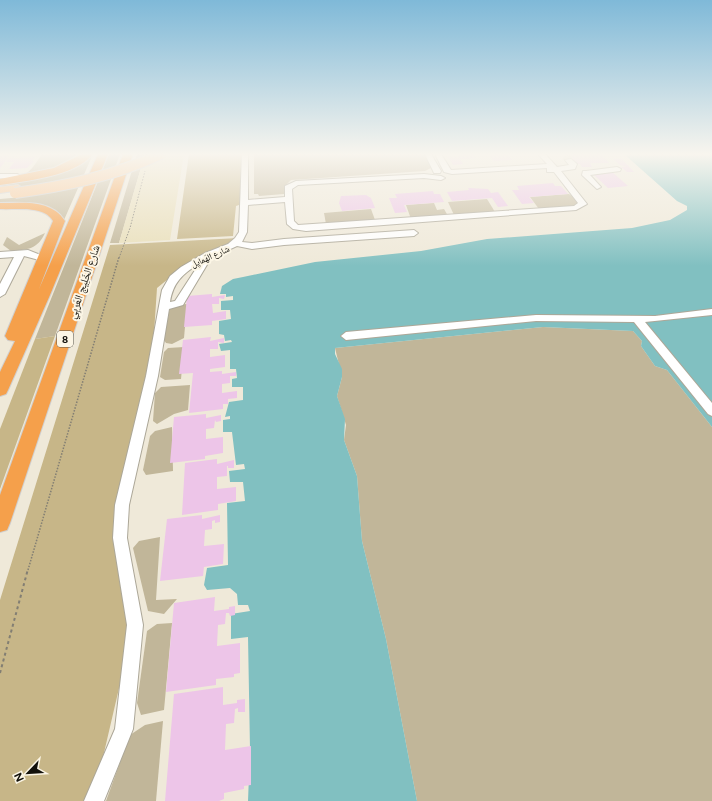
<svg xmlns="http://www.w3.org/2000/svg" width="712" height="801" viewBox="0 0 712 801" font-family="Figtree,'Noto Naskh Arabic',sans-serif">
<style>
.green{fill:#c1b699}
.forest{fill:#c7b688}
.sand{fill:#e9dfba}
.water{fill:#81c0c1}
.building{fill:#edc5e8}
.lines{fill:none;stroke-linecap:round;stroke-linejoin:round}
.minor-tunnel{stroke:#cec9ba;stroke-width:8;stroke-dasharray:8 4;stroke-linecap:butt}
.minor-casing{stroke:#aca798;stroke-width:2}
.major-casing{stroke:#d0cfce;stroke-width:2}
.highway-casing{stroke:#d0cfce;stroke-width:2}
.path-far2{stroke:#827e73;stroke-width:1;stroke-dasharray:1.5 1.5;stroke-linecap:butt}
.path-far1{stroke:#827e73;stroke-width:1.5;stroke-dasharray:1.5 1.5;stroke-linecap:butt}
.path{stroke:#827e73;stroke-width:2;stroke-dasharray:3 3;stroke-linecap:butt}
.minor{fill:#fff;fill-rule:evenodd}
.major{fill:#f9c693;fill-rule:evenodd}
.highway{fill:#f5a04b;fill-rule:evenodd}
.major-bridge-casing{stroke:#d0cfce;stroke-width:12;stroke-linecap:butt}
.major-bridge{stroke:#f9c693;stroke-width:10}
.labels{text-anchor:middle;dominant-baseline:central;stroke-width:4;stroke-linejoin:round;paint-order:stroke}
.far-street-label{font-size:9px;fill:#13110b;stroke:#fcf6e6}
.shield{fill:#fcf6e6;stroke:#59564d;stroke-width:1}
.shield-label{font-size:10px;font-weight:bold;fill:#13110b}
.street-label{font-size:11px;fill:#13110b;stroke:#fcf6e6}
</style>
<rect width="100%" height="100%" fill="#efe9d9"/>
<g class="green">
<path d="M 42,154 L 84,154 C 59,171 29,175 0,182 L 0,179 C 27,177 28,175 42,154 Z"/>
<polygon points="90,154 93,154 64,220 55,210 45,207 0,205 0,199 23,197 25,187 0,189 0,184 82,160"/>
<polygon points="109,154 120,154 55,336 35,339"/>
<polygon points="137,154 145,154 119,243 110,243"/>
<polygon points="254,154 426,154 431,164 431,168 425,171 291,180 287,184 284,194 259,196 258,194 254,194"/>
<polygon points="569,194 580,202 579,206 539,209 530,197"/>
<polygon points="487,199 495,212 454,215 448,202"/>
<polygon points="434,203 437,210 444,209 448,216 411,219 406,205"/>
<polygon points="371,209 375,220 326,224 324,213"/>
<path d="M 45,233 C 38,249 27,250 11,251 L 3,245 L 7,237 L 19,245 Z"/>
<polygon points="187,304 184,338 172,344 166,343 164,340 170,307 173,305"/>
<polygon points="543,327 633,331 642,341 641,346 655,366 667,370 712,427 712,801 417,801 386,639 362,541 357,476 344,440 346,425 337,396 342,377 335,348"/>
<polygon points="184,347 181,379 165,380 160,377 164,352 168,348"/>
<polygon points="190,385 188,410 174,414 157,424 153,421 155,393 161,387"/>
<polygon points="172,427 173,471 146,475 143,470 150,436 155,431"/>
<polygon points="160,537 156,600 177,599 164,614 148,611 133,548 139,541"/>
<polygon points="172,623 164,710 141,715 137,703 147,631 157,624"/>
<polygon points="163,721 156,801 106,801 130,735 145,725"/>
</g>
<g class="forest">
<polygon points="189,154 243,154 242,204 236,206 233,236 177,239"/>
<polygon points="238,238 210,253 193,269 173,275 157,288 154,333 138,415 116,517 130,641 103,757 84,801 0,801 0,600 110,245"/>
<polygon points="55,336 0,489 0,429 35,339"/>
</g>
<polygon class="sand" points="145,154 184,154 170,240 119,243"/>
<polygon class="water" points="624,154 712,154 712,427 667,370 655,366 641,346 642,341 633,331 543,327 335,348 335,354 342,369 342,377 337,396 345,419 344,440 357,476 362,541 386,639 417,801 248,801 250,749 248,637 231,639 231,614 250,611 248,605 238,605 237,594 230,588 207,590 204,585 207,568 228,565 227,503 245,501 243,482 230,482 229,471 245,469 244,464 236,465 232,432 223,432 223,420 230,419 230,416 225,417 229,402 243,400 243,387 232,387 232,379 237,378 236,369 230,369 230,350 221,351 219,344 232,342 231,340 225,341 224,335 219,334 219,321 231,319 230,310 221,310 221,301 233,300 233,296 226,297 226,294 220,294 222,286 233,279 243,277 315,262 421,251 487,239 632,228 670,220 687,210 687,206 677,201"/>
<g class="building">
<polygon points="457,154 474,154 476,158 460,159 463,164 453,165 448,157 459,157"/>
<polygon points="489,154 508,154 512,160 494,161"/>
<polygon points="566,154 601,154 609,163 590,163 592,167 582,167 580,164 576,164 573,160 565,160 562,156 568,156"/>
<polygon points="3,155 10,155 0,168 0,157"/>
<polygon points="15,155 13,158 35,157 32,161 34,161 27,168 9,169 14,162 6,162 11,156"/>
<polygon points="613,159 622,159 634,172 627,172 621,167 626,167 620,165"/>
<polygon points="611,171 628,186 608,188 592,173"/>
<polygon points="553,183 555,186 561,186 568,194 529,197 534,203 522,204 512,190 519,190 517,186"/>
<polygon points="468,188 488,189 491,193 498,192 508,206 498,207 492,198 452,201 447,192 469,190"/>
<polygon points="433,191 434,194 440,194 444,202 404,205 407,212 395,213 389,198 397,198 395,194"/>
<polygon points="366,195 371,198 375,208 342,211 339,203 341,196"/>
<polygon points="212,294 212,297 225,295 224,299 219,298 219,304 212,304 213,313 226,311 226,319 212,321 212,325 184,327 187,296"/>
<polygon points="211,337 210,341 224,338 224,343 218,342 218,349 210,349 210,357 225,355 225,367 210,369 210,372 222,371 222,374 236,372 236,376 230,376 230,383 222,384 222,393 237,391 237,398 228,399 228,404 223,404 223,409 189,413 193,373 179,374 183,340"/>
<polygon points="206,414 206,418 221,415 221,421 216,422 215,420 214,428 206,429 206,439 223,437 223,453 205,456 205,459 170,463 174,417"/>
<polygon points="217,459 217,464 234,460 234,468 228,468 228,466 227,466 227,476 217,477 217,489 236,487 236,501 218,504 218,510 182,515 185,463"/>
<polygon points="202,515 202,519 220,515 220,522 215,523 215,520 212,521 212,529 205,530 204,546 224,544 223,564 204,567 203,576 160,581 167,519"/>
<polygon points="215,597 214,611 229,609 229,607 235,606 235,615 230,616 229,613 226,613 225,624 218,625 217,646 240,643 240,673 234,674 234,677 216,679 216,685 166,692 174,603"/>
<polygon points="223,687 223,705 237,703 237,700 245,699 245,712 238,712 238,708 235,709 234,723 226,724 225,750 251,746 251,785 244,786 244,789 224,793 224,799 219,801 165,801 174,694"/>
</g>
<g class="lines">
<polyline class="minor-tunnel" points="565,156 569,160"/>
<g class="minor-casing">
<g id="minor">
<path d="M 242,154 L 248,154 L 248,200 L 285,197 L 285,186 L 296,181 L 424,174 L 441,176 L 445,178 L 441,180 L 424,178 L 298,185 L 292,189 L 294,221 L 298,225 L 574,206 L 578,203 L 554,172 L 547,172 L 547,168 L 452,174 L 444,172 L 435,154 L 441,154 L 451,170 L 547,164 L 538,154 L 545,154 L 557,167 L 569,165 L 565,160 L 571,159 L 577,164 L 575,169 L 561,171 L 587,204 L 576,210 L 306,231 L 293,229 L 287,224 L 285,202 L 248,205 L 247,232 L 242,242 L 252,243 L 284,239 L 414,230 L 418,233 L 414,236 L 284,245 L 252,249 L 237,246 L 211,258 L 183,305 L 169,309 L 158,376 L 129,505 L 127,538 L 143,625 L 133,729 L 104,801 L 84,801 L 115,729 L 127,625 L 113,538 L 115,505 L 146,376 L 162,290 L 170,276 L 181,267 L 205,253 L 228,244 L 235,238 L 239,232 ZM 199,264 L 175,301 L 170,302 C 173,283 182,274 199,264 Z"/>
<polygon points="425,154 431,154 441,171 440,173 434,173"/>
<polygon points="617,167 621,169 620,171 590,175 601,187 597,189 582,175 583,171 586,171"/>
<polygon points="0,174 17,174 21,176 17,178 0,178"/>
<polygon points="28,250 48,258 43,261 24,256 5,294 0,297 0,284 14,257 0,258 0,252"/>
<polygon points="712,309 712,315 645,322 712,403 712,416 708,414 634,322 536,321 346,340 341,336 346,332 536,315 655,316"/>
</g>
</g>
<g class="major-casing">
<polygon id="major" points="18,185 23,188 21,190 0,193 0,187"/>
</g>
<g class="highway-casing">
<g id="highway">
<path d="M 82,154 L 93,154 C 76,176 26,181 0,185 L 0,179 L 54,168 Z"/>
<path d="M 98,154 L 108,154 L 50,295 L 8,390 L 6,394 L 0,396 L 0,372 L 15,341 L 8,340 L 5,336 L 53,221 C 44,205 16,210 0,209 L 0,203 C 23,203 51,199 65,221 L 39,289 Z"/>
<polygon points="123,154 133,154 10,523 7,530 0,532 0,495"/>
</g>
</g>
<polyline class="path-far2" points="119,258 130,228 145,171"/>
<polyline class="path-far1" points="28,570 119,257"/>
<polyline class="path" points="0,673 28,569"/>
<use href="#minor" class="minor"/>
<use href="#major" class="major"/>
<use href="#highway" class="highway"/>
<g class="major-bridge-casing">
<path id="major-bridge" d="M 15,193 C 66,186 114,176 161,154"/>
</g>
<use href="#major-bridge" class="major-bridge"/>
</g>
<linearGradient id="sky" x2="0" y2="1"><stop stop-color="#7fb9d8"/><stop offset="0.58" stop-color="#f8f5ee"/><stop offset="1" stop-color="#f8f5ee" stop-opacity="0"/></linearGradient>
<rect width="712" height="266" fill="url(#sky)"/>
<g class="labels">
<g class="far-street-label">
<text transform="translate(210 256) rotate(-24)">شارع الهَمايِل</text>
</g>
<rect class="shield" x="57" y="331" width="16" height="16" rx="3"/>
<g class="shield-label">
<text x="65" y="339">8</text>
</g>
<g class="street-label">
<text transform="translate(84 282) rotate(-71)">شارع الخَلِيج العَربِي</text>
</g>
</g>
<g transform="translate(28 773) rotate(245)" stroke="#fcf6e6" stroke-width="3" paint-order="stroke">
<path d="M0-3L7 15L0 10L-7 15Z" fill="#13110b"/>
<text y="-6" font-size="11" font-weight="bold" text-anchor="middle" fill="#13110b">N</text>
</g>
</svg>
